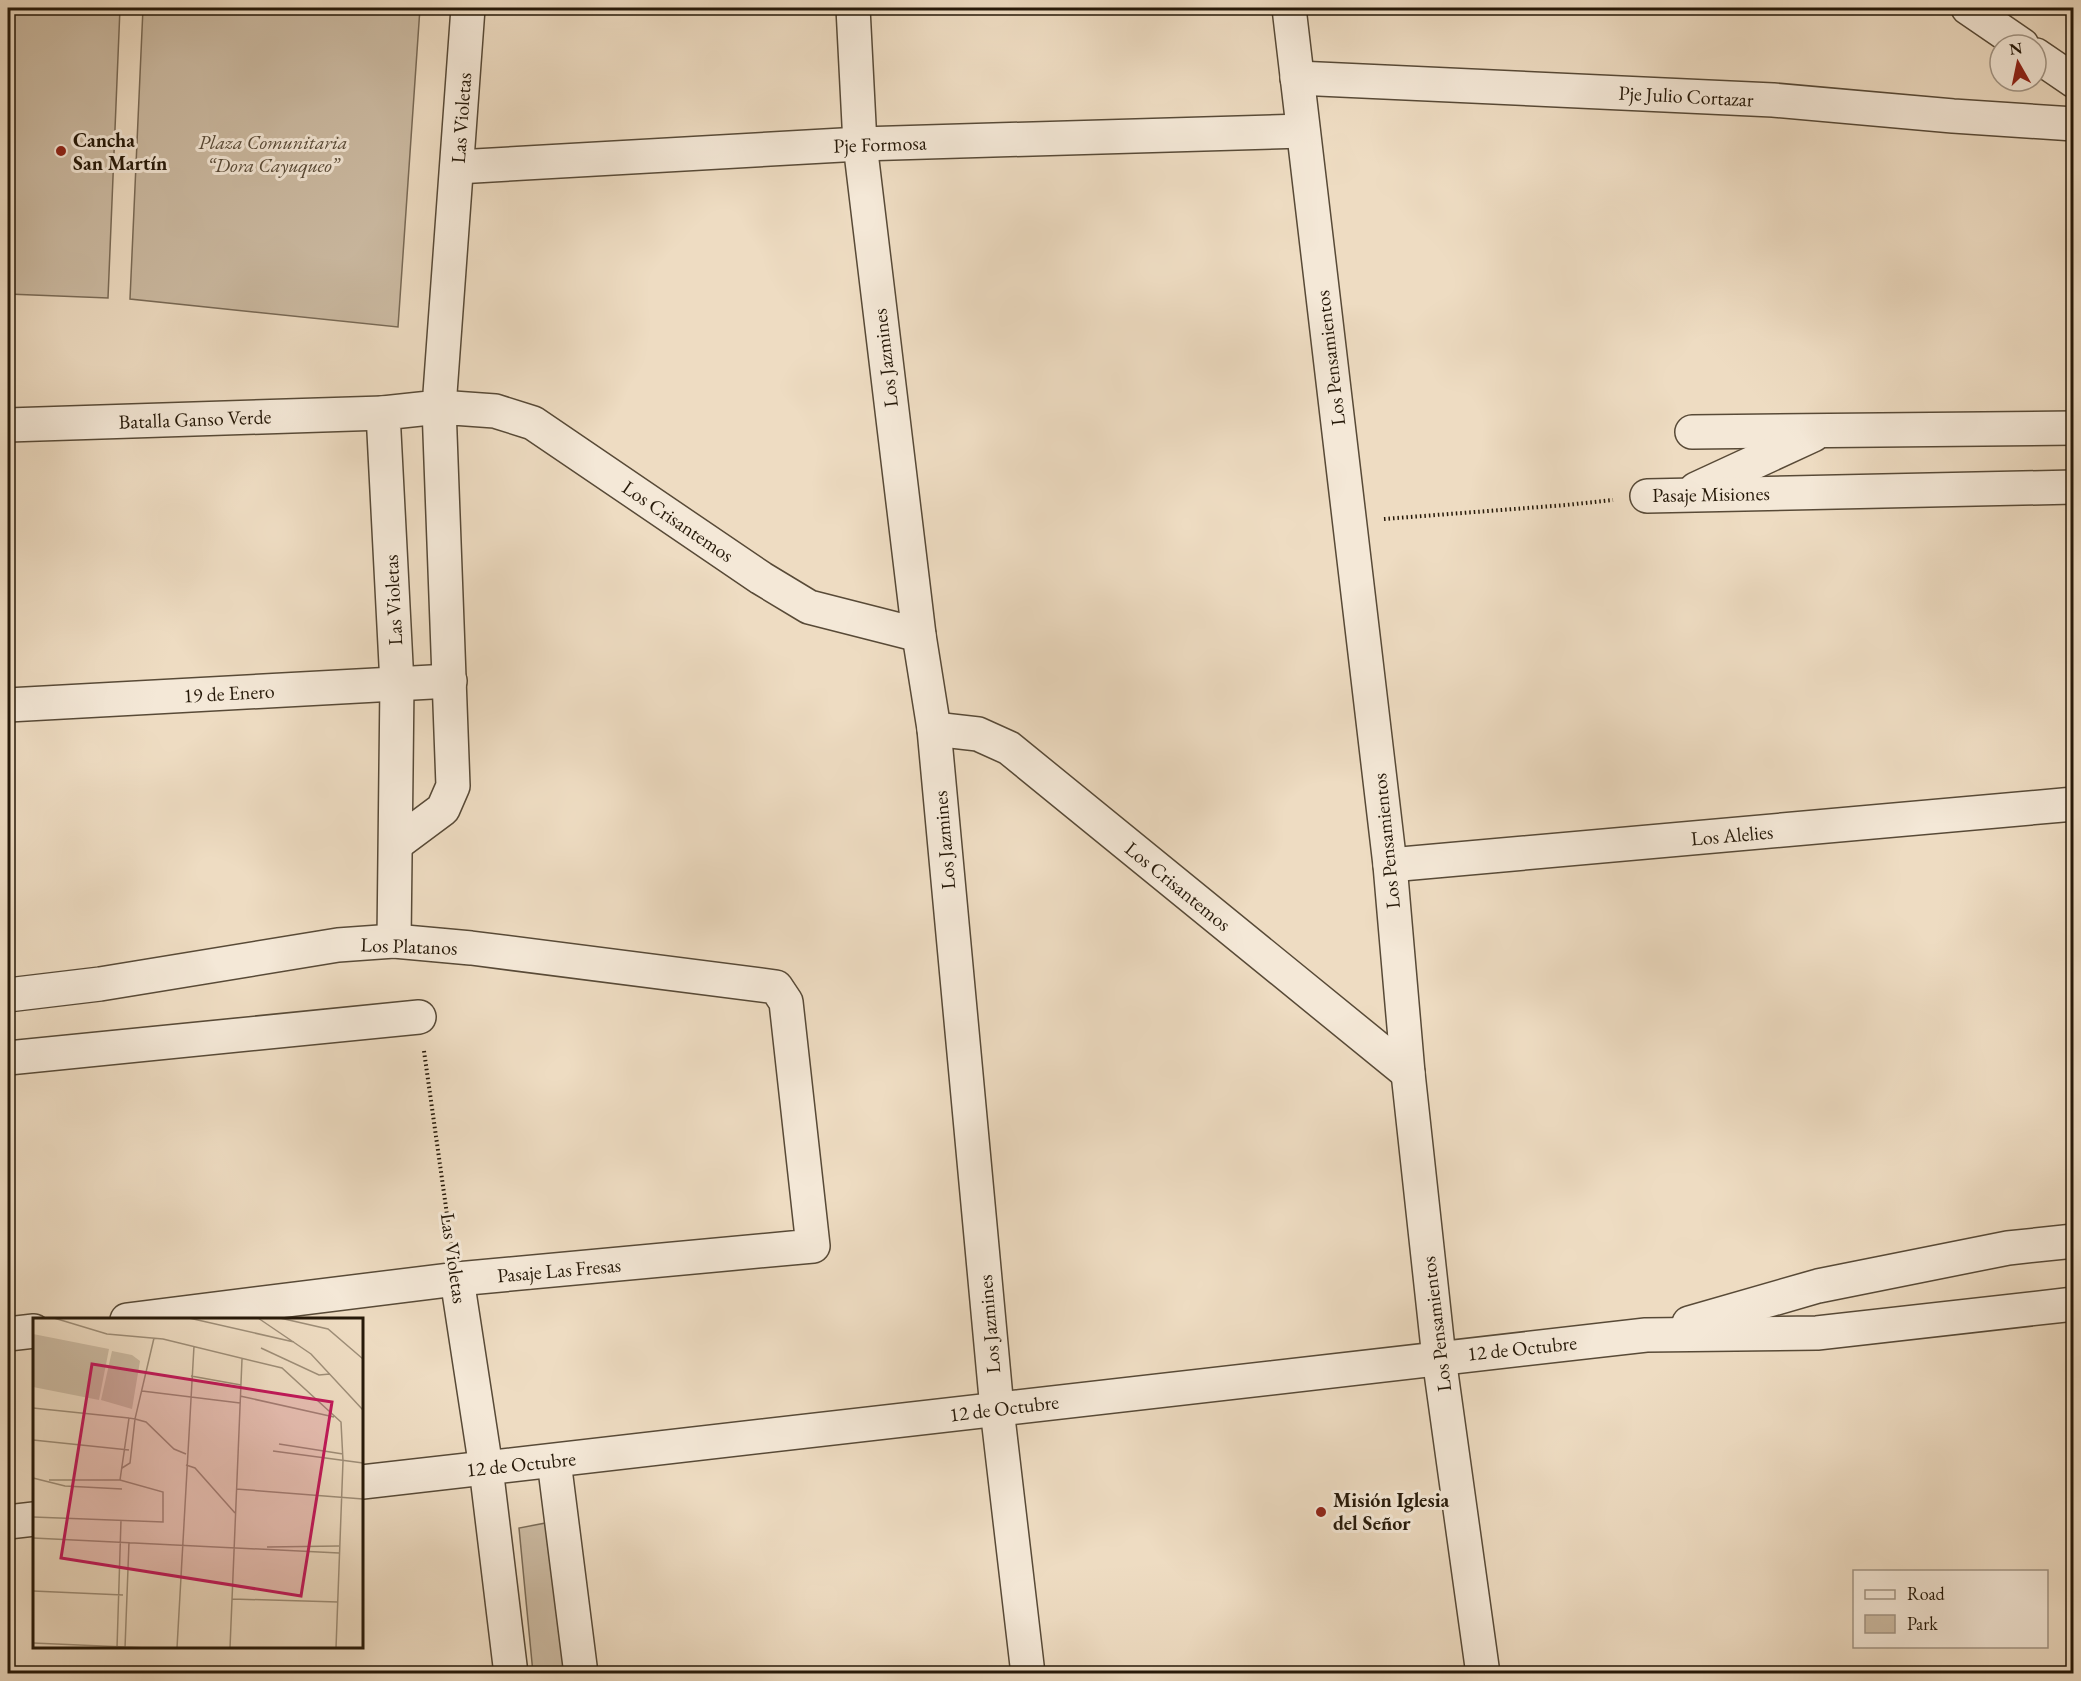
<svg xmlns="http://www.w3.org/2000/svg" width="2081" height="1681" viewBox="0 0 2081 1681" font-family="'EB Garamond',serif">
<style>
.green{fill:#ccbba3;stroke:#796a56;stroke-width:1.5}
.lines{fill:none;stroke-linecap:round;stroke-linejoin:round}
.minor-casing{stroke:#584a37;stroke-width:36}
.path{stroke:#261909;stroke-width:4;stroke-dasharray:1.5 3;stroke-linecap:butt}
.minor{stroke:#f4e8d7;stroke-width:33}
.poi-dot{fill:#8f2418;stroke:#f4e8d7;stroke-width:2}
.labels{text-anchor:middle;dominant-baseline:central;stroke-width:6;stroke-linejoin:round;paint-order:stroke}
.street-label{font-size:20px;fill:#261909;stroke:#f4e8d7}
.poi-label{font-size:20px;font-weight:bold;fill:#261909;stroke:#f4e8d7;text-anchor:start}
.park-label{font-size:20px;font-style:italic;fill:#584a37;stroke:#f4e8d7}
.inset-road{fill:none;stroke:#9e8e78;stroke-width:1.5}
.view{fill:#c2185b;fill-opacity:0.15;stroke:#c2185b;stroke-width:3}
.inset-edge{fill:none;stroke:#261909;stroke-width:3}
</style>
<rect width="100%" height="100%" fill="#eedcc2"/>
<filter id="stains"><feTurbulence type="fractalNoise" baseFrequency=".00333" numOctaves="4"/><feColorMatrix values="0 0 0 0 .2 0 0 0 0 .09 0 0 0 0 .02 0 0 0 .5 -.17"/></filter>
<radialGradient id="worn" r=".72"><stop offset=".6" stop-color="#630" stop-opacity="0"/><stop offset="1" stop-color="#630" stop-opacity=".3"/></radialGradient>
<g class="green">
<polygon points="8,8 120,8 108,298 8,294"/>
<polygon points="143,8 420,8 398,327 130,299"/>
<polygon points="551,1522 569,1673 533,1673 519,1528"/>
</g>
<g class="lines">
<g class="minor-casing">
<g id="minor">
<polyline points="853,8 860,144 919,635 934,729 997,1409 1028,1674"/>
<polyline points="1289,8 1390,865 1408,1073 1439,1358 1483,1674"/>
<polyline points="1968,8 2022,45"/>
<polyline points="2036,55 2074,81"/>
<polyline points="1297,78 1773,100 1953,116 2074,124"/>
<polyline points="457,167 860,144 1303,131"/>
<polyline points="8,425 383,413"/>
<polyline points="1692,432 2074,428"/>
<polyline points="1696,489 1813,435"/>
<polyline points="1647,496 2074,487"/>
<polyline points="8,705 450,681"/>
<polyline points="934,729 978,734 1009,748 1408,1073"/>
<polyline points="396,844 443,809 453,786 439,407 495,411 533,423 761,578 809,607 919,635"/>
<polyline points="1390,865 2074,804"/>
<polyline points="394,941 397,684 383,413 439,407 468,8"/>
<polyline points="8,995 100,984 338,945 394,941 471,948 776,987 786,1002 813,1246 457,1279 127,1320"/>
<polyline points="8,1058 419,1017"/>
<polyline points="457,1279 486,1468 511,1674"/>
<polyline points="1689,1323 1818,1286 2008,1248 2074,1241"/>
<polyline points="8,1334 34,1331"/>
<polyline points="554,1461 581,1674"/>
<polyline points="362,1482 1646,1335 1817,1333 2074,1304"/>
<polyline points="8,1522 34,1519"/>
</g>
</g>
<g class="path">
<polyline points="1384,519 1566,505 1613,500"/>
<polyline points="424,1051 451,1243"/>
</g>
<use href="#minor" class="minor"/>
</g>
<g class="poi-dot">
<circle cx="61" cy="151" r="6"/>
<circle cx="1321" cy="1512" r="6"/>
</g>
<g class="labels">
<g class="street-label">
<text transform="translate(1686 96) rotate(3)">Pje Julio Cortazar</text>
<text transform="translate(461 118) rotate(-86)">Las Violetas</text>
<text transform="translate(880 144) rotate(-2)">Pje Formosa</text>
<text transform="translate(885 358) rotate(-97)">Los Jazmines</text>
<text transform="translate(1330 358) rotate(-97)">Los Pensamientos</text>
<text transform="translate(195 419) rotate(-2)">Batalla Ganso Verde</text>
<text transform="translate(1711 494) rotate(-1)">Pasaje Misiones</text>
<text transform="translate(678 521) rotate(34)">Los Crisantemos</text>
<text transform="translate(393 600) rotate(-93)">Las Violetas</text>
<text transform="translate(229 693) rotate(-3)">19 de Enero</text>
<text transform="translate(1732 835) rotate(-5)">Los Alelies</text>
<text transform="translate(944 840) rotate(-95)">Los Jazmines</text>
<text transform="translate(1386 841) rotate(-96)">Los Pensamientos</text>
<text transform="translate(1178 886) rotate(39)">Los Crisantemos</text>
<text transform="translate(409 946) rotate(2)">Los Platanos</text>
<text transform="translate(454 1258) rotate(82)">Las Violetas</text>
<text transform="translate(559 1270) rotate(-5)">Pasaje Las Fresas</text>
<text transform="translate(989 1324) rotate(-95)">Los Jazmines</text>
<text transform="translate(1436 1324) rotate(-97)">Los Pensamientos</text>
<text transform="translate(1522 1348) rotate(-6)">12 de Octubre</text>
<text transform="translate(1004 1408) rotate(-7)">12 de Octubre</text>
<text transform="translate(521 1464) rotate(-6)">12 de Octubre</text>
</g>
<g class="poi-label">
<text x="73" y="140">Cancha<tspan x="73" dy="23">San Martín</tspan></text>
<text x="1333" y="1500">Misión Iglesia<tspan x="1333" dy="23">del Señor</tspan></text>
</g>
<g class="park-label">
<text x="273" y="142">Plaza Comunitaria<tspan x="273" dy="23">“Dora Cayuqueo”</tspan></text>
</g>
</g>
<g transform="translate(33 1318)">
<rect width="330" height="330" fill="#eedcc2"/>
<path d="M 0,16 L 76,31 L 66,82 L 0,69 ZM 79,33 L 99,37 L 107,43 L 99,91 L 68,82 Z" fill="#ccbba3"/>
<path class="inset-road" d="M 21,0 L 74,16 L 130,21 L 249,50 L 308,104 L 310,143 L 303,330M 156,0 L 261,24M 225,0 L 278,36 L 330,92M 247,0 L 295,11 L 330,41M 228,30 L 286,57 L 297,56M 158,58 L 208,67M 109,73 L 207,85M 207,78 L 301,99M 0,90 L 96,100M 0,122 L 96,132M 246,126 L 310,136M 240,133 L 330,145M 153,147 L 162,150 L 202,195M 89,150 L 97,145 L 102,101 L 113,104 L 141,131 L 153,136M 0,160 L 32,168 L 89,171M 87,162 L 96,100 L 102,101 L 121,20M 203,171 L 330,181M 0,199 L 130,204 L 130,174 L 87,162 L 16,162M 0,220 L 306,235M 234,229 L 306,228M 0,273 L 90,277M 199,281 L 305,284M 0,325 L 115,330M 84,330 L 88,202M 92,330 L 96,224M 144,330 L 161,28M 197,330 L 209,41"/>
<path class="view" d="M 59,46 L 299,84 L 268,278 L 28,240 Z"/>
<rect width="330" height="330" class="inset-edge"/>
</g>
<rect width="2081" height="1681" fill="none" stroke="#eedcc2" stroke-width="30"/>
<rect x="9" y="9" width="2063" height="1663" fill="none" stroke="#261909" stroke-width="3"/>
<rect x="15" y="15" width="2051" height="1651" fill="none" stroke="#261909" stroke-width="1.5"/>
<rect x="1853" y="1570" width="195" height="78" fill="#f4e8d7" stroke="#a29585" stroke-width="1.5"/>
<rect x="1865" y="1590" width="30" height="9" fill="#f4e8d7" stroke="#a29585" stroke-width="1.5"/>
<text x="1907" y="1600" font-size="18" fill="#261909">Road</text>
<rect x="1865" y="1615" width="30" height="18" fill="#ccbba3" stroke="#a29585" stroke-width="1.5"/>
<text x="1907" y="1630" font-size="18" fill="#261909">Park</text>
<g transform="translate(2018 63) rotate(351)"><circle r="28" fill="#f4e8d7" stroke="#a29585" stroke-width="1.5"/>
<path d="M0-4.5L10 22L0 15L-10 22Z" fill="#8f2418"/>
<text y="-9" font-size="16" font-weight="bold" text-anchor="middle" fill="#261909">N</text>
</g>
<rect width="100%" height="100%" filter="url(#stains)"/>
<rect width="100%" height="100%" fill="url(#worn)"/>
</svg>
